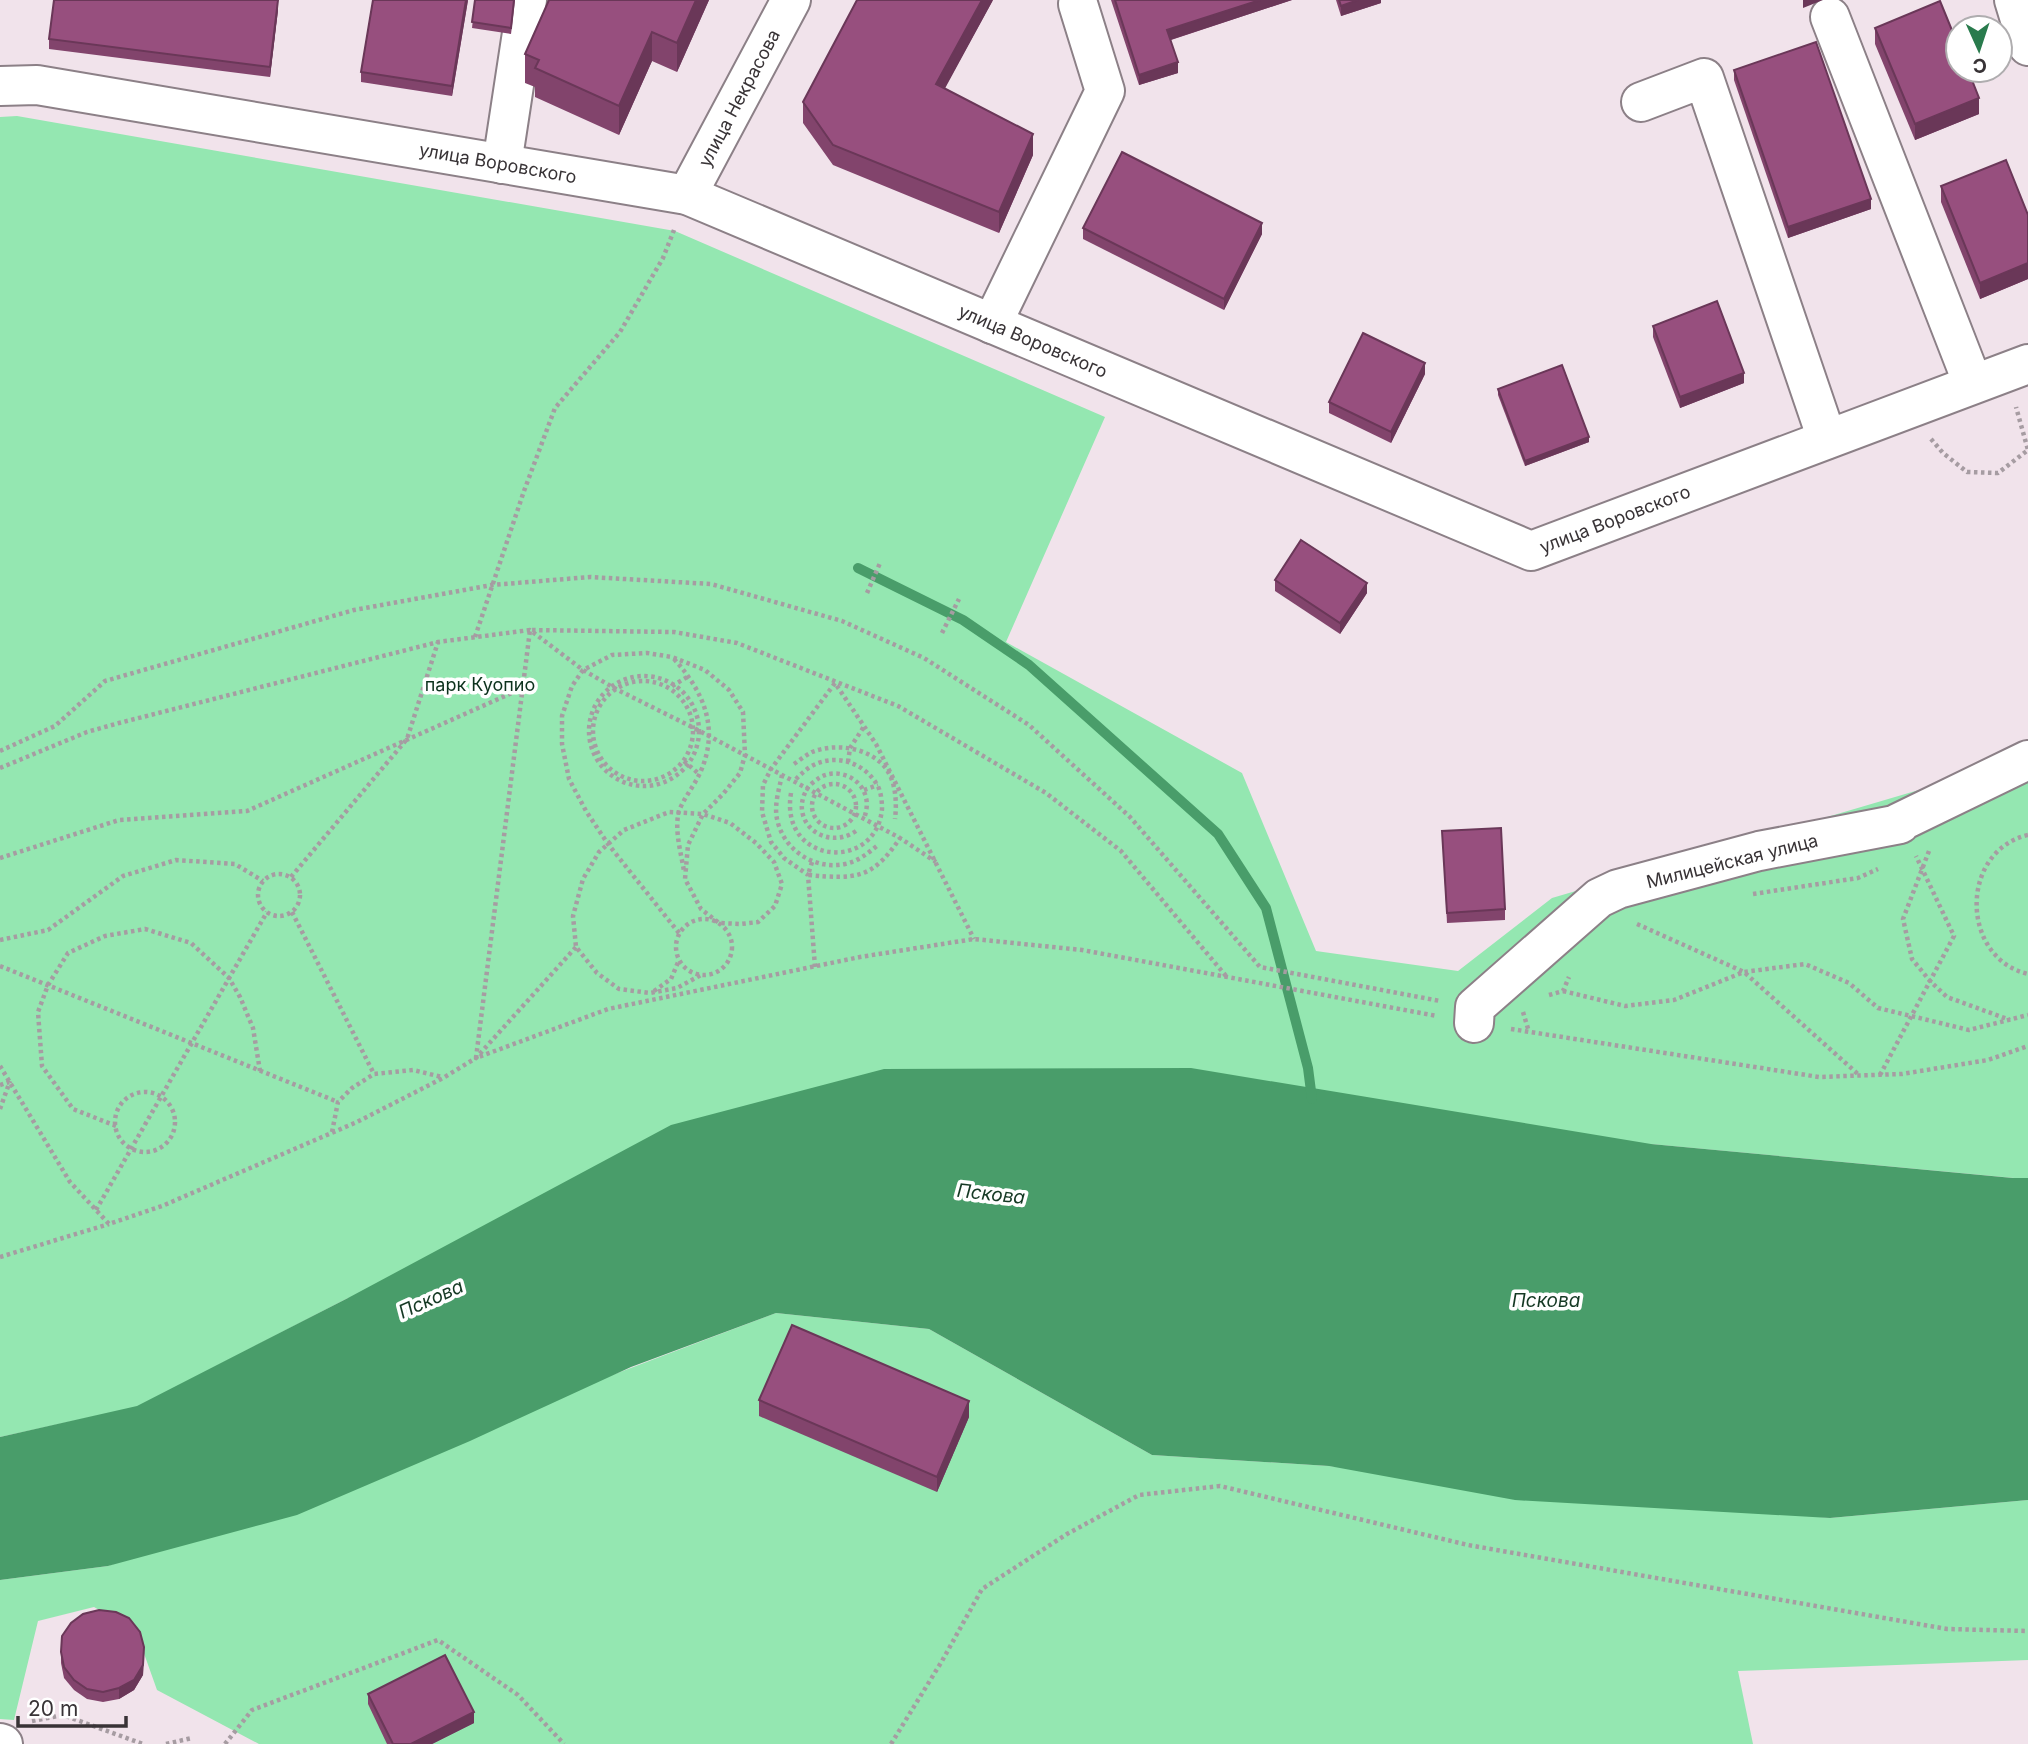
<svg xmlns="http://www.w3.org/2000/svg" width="2028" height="1744" viewBox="0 0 2028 1744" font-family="Inter,sans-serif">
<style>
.green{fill:#94e7b1}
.water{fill:#499d6a}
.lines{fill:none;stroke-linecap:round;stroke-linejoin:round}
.stream{stroke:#499d6a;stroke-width:10}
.minor-casing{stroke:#8c8087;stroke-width:42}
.path{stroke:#a69ca2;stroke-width:4.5;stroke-dasharray:3.5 3.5;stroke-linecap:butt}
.minor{stroke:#fff;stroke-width:38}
.wall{fill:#82446c}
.shaded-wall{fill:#6a3758}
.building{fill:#974f7e;stroke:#6a3758;stroke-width:2}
.labels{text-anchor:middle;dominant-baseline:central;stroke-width:7;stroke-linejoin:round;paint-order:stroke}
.street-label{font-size:18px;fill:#383336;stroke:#fff}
.park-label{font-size:18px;fill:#0d321d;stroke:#fff}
.water-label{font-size:19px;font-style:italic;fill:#153924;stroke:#fff}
</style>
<rect width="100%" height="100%" fill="#f1e3eb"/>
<g class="green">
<polygon points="17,116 675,231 1105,417 1006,642 1242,773 1316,951 1458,971 1552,898 1990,769 2028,743 2028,1178 2014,1178 1651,1144 348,1298 137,1407 0,1437 0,117"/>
<polygon points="776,1313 929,1329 1152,1455 1329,1466 1830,1518 2028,1500 2028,1660 1738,1671 1753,1744 259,1744 157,1690 136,1631 94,1607 38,1621 14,1720 0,1719 0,1580 108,1566"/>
</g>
<polygon class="water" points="1191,1068 1651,1144 2013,1178 2028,1178 2028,1500 1830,1518 1515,1500 1329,1466 1152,1455 929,1329 776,1313 631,1367 470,1441 297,1515 108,1566 0,1580 0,1437 137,1406 348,1298 671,1125 884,1069"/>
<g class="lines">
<polyline class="stream" points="858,568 963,620 1029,665 1218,834 1266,908 1308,1068 1312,1099"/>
<g class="minor-casing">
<g id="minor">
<polyline points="2014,0 2028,46"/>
<polyline points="1830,17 1973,384"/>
<polyline points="0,86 37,85 687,195 1531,551 2028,364"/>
<polyline points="1641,102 1704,78 1827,439"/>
<polyline points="502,164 527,0"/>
<polyline points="687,195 791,0"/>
<polyline points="992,324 1105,91 1078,4"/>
<polyline points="1474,1023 1475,1007 1599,898 1618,889 1759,851 1900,824 1898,823 2028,760"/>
<polyline points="0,1743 3,1744"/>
</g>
</g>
<g class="path">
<polyline points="1931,439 1943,453 1967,472 1998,473 2028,450 2016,407"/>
<polyline points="867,593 880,563"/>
<polyline points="942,633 959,599"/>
<polyline points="475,637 524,491 555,408 620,332 663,258 674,230"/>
<path d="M 674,659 C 704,692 720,729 700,773 C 694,786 684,798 679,811 C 674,829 681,853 684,871"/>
<circle cx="644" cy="731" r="55"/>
<circle cx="643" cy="731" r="50"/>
<polyline points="672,686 689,676"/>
<polyline points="0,751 55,726 105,681 354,610 492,585 590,577 711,584 842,621 924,658 1029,725 1130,817 1260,967 1440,1001"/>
<polyline points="684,761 699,774"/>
<polyline points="848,762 850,748 865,725"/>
<path d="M 794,764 C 800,760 806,755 812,752 C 835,743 867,747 884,766 C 896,780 897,802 895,819"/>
<polyline points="0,768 87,732 119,723 438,642 530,630 583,670 616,689 694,728 900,838 936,862"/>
<path d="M 782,775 C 779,790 773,807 778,823 C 786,852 816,870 845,864 C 859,861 868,853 878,845"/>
<circle cx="834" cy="806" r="22"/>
<polyline points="864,790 878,785"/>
<path d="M 791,793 C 779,865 876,873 882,809 C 882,801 881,790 876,783 C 862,761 833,753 810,767 C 804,771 799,776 794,781"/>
<path d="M 856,831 C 825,852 788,821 807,789 C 809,785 815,781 819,778 C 836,767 862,777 866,798 C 868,805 866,812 864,819"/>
<path d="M 2028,835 C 1959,851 1960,958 2028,974"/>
<polyline points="1929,851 1903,919 1912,959 1930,981 1947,997 2010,1020"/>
<polyline points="0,858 119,820 247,811 523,688"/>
<path d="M 812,862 L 808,875 C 855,879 872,880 900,838"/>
<circle cx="279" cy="895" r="21"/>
<polyline points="291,877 407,739 438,642"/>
<polyline points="1753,894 1858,878 1878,869"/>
<polyline points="292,912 374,1074"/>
<circle cx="704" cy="947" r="28"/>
<polyline points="1637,924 1744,972 1859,1075"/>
<polyline points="679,933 608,844 586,811 569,779 562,744 562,716 572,686 583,670 612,655 647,653 672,657 705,670 729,690 743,712 745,755 740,773 723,794 703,814 688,845 685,879 701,909 719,923 741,924 758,922 775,906 782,884 774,862 756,843 730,823 703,814 669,812 624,830 608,844 599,852 583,879 573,916 576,947 597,973 619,989 650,993 677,988 701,975"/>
<polyline points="0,940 48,930 123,876 176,860 235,864 263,881"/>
<polyline points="0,966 338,1102"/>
<polyline points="815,967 808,875 784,858 771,842 762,812 763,785 771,769 835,683 876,744 974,939"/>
<polyline points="1226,976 1121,851 1046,793 898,706 737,643 674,632 530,630 476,1058 608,1009 860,957 974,939 1082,950 1437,1016"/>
<polyline points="654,991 671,979 679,960"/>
<polyline points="1563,991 1625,1006 1674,1000 1744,972 1805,964 1849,983 1878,1008 1969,1030 2028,1015"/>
<polyline points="1549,995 1563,991 1569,977"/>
<polyline points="1523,1012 1529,1032"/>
<polyline points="1511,1029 1819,1077 1902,1074 1988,1060 2028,1046"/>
<polyline points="0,1066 70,1182 109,1224 162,1206 357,1122 443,1078 476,1058 576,947"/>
<polyline points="1880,1075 1954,936 1916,856"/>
<polyline points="0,1085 9,1082"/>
<circle cx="145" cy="1122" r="30"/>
<polyline points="0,1109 10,1081"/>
<polyline points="116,1126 73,1109 42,1066 38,1012 48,985 68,953 105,936 145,929 191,943 229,978 240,997 253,1028 260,1071"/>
<polyline points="332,1132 338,1102 352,1088 374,1074 413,1070 442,1077"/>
<polyline points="96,1210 267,912"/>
<polyline points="0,1257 109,1224"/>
<polyline points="32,1721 63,1715 143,1744"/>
<polyline points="166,1744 192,1738"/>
<polyline points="225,1744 252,1710 438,1640 518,1695 564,1744"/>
<polyline points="891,1744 942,1661 982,1589 1067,1534 1139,1495 1220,1486 1468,1545 1947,1629 2028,1631"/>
</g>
<use href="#minor" class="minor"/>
</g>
<g class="wall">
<polygon points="468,0 452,96 361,82 361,72"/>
<polygon points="475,0 515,0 511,34 472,28"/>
<polygon points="549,0 709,0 677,72 652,61 619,135 535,97 535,87 525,83 525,54"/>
<polygon points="993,0 944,89 1033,155 999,233 833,165 803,123 803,102"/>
<polygon points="1111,0 1292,0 1171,40 1178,73 1139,85"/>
<polygon points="1336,0 1381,0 1381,3 1341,16"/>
<polygon points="278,10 270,77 49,49 49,39"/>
<polygon points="1875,28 1979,114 1915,140 1875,44"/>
<polygon points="1734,70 1871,209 1788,238 1734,80"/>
<polygon points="1941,186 2028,215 2028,279 1980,299 1941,202"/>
<polygon points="1083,228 1262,234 1224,310 1083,239"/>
<polygon points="1653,326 1744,383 1680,408 1653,337"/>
<polygon points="1425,374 1391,443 1329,413 1329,402"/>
<polygon points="1498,389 1589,442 1525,466 1498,395"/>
<polygon points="1275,580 1367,593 1340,634 1275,591"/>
<polygon points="1442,831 1505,909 1505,920 1447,923"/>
<polygon points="759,1400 969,1417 937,1492 759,1416"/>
<polygon points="61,1652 144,1658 143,1675 134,1690 119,1699 103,1702 87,1699 74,1690 64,1678 61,1663"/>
<polygon points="368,1694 474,1723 432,1744 387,1744 368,1704"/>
</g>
<g class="shaded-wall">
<polygon points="278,0 278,10 270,77 270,67"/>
<polygon points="466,0 468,0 452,96 452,86"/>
<polygon points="696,0 709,0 677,72 677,43"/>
<polygon points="982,0 993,0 936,105 936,84"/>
<polygon points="1260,0 1292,0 1167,41 1167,30"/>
<polygon points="1358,0 1381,0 1381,3 1341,16 1341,6"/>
<polygon points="1803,0 1823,0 1803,8"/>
<polygon points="652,32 652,61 619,135 619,106"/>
<polygon points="1178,62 1178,73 1139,85 1139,75"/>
<polygon points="1979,98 1979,114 1915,140 1915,124"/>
<polygon points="1033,134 1033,155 999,233 999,212"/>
<polygon points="1871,199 1871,209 1788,238 1788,227"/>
<polygon points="1262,223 1262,234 1224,310 1224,299"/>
<polygon points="2028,263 2028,279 1980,299 1980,283"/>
<polygon points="1425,363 1425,374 1391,443 1391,432"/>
<polygon points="1744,373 1744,383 1680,408 1680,397"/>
<polygon points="1589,437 1589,442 1525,466 1525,461"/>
<polygon points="1367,583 1367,593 1340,634 1340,623"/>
<polygon points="969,1401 969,1417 937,1492 937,1477"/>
<polygon points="144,1647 143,1675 134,1690 119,1699 119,1688"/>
<polygon points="474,1712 474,1723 432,1744 411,1744"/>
</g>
<g class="building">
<polygon points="54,0 278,0 270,67 49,39"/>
<polygon points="373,0 466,0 452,86 361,72"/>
<polygon points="475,0 514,0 511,28 472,22"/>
<polygon points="549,0 696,0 677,43 652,32 619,106 535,68 539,60 525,54"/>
<polygon points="857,0 982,0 936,84 1033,134 999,212 833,145 803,102"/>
<polygon points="1115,0 1260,0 1167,30 1178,62 1139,75"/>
<polygon points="1339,0 1358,0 1341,6"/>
<polygon points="1940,1 1958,45 1958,70 1968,70 1979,98 1915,124 1875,28"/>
<polygon points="1816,42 1871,199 1788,227 1734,70"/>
<polygon points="1122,152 1262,223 1224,299 1083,228"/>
<polygon points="2006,160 2028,215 2028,263 1980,283 1941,186"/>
<polygon points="1717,301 1744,373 1680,397 1653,326"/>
<polygon points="1363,333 1425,363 1391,432 1329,402"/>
<polygon points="1562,365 1589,437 1525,461 1498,389"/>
<polygon points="1301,540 1367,583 1340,623 1275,580"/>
<polygon points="1501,828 1505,909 1447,913 1442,831"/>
<polygon points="792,1325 969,1401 937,1477 759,1400"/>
<polygon points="99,1610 116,1612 129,1618 140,1632 144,1647 143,1665 134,1680 119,1688 103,1692 87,1689 74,1680 64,1667 61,1652 62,1636 71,1623 83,1614"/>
<polygon points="445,1655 474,1712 411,1744 393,1744 368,1694"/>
</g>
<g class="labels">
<g class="street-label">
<text transform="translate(739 98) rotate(-62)">улица Некрасова</text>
<text transform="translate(498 163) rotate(10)">улица Воровского</text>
<text transform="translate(1033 341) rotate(23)">улица Воровского</text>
<text transform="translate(1615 519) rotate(-21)">улица Воровского</text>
<text transform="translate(1732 861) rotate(-14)">Милицейская улица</text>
</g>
<g class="park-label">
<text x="480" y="684">парк Куопио</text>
</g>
<g class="water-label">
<text transform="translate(991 1194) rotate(6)">Пскова</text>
<text transform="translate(431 1299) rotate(-24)">Пскова</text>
<text x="1546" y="1300">Пскова</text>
</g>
</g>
<g transform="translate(1979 49) rotate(177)"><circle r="33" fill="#ffffff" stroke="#afadaf" stroke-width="2"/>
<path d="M0-5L12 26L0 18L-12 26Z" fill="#297b4d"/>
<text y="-10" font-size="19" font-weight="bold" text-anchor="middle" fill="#383336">С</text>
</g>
<path d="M18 1716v10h108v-10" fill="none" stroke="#383336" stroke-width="3.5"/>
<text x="28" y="1716" font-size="21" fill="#383336" stroke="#ffffff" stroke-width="5" paint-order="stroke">20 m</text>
</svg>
